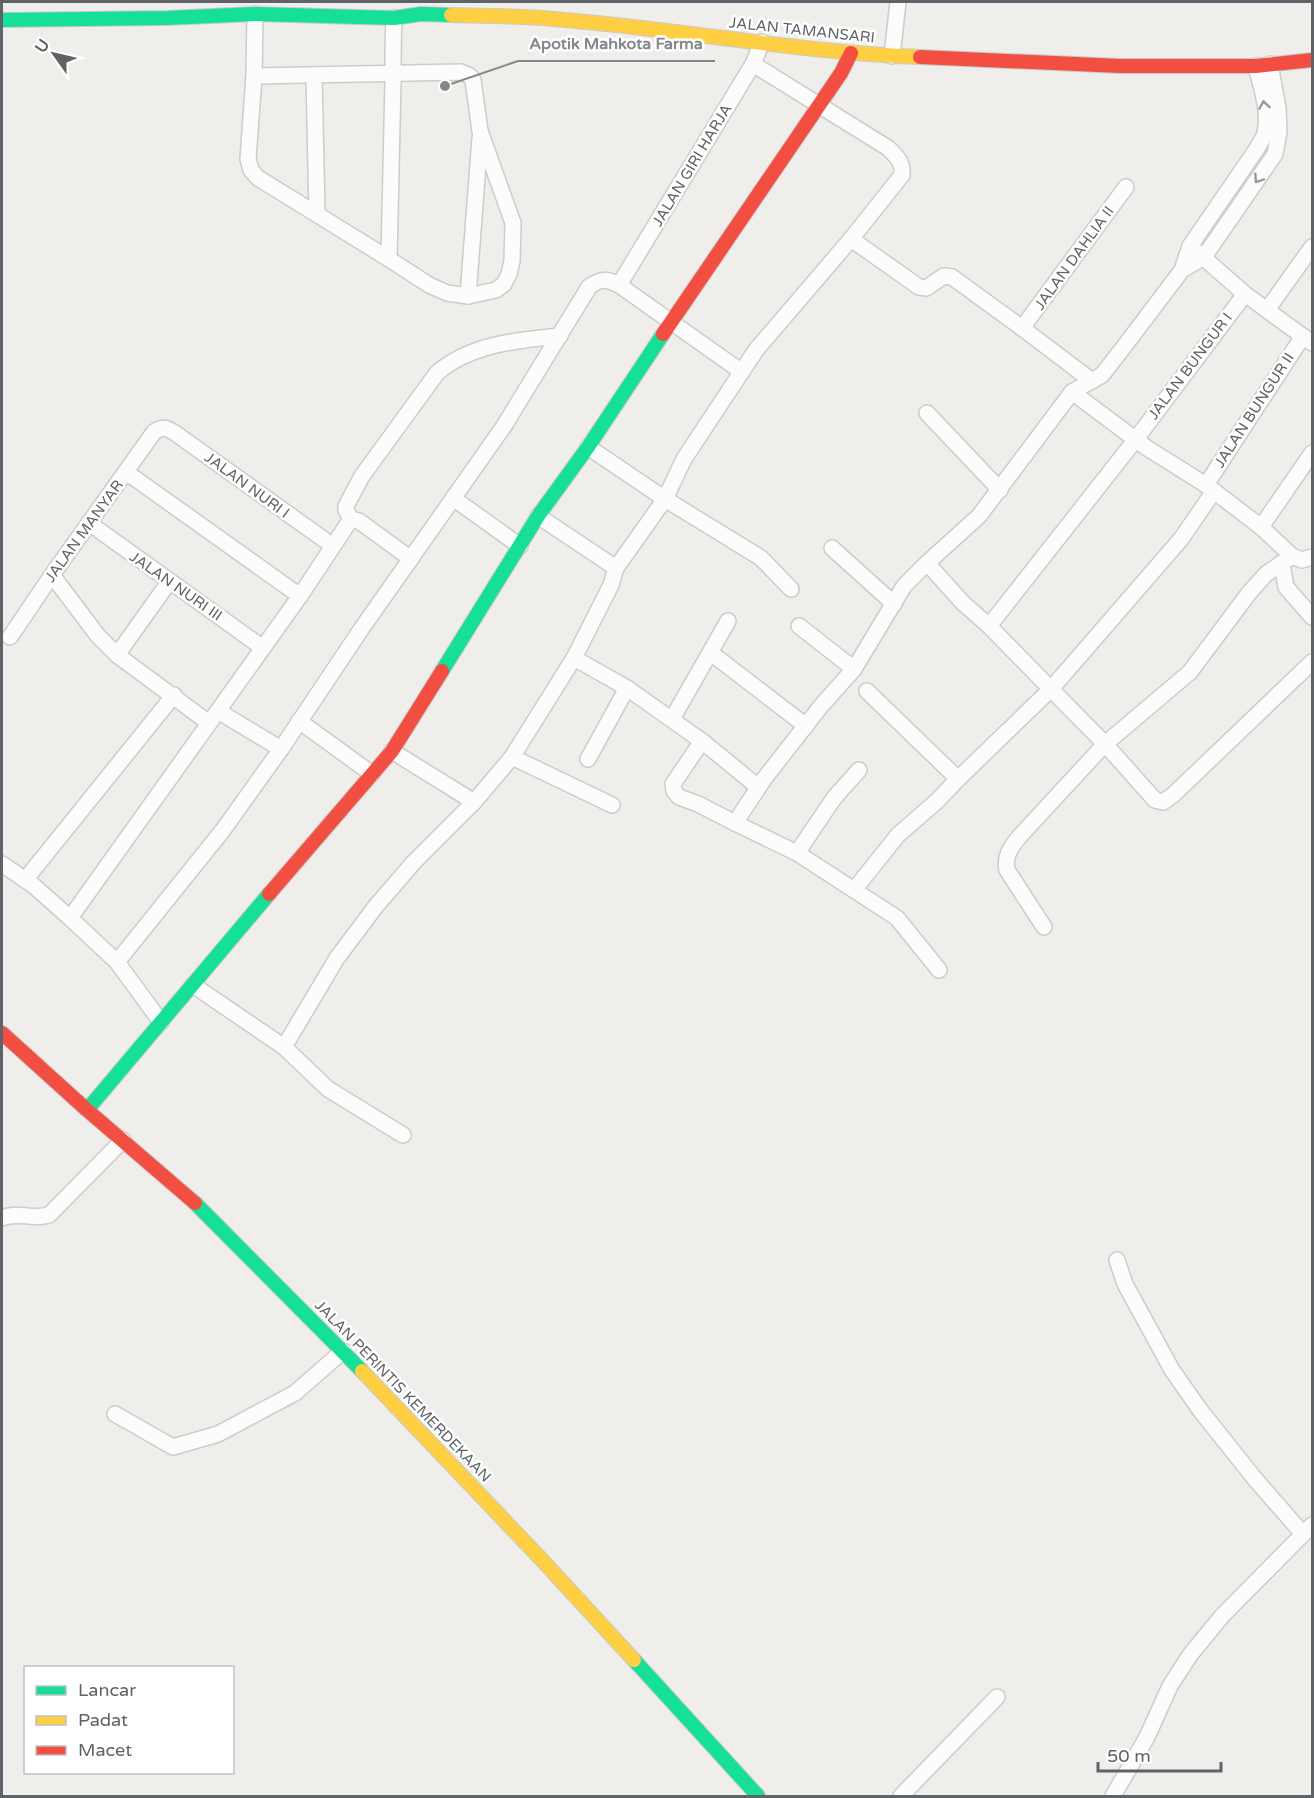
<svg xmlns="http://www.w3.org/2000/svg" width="1314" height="1798" viewBox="0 0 1314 1798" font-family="'Varela Round',sans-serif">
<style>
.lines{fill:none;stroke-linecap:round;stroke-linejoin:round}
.street-casing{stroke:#cbcccc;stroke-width:18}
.fast-casing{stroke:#cacacb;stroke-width:16}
.slow-casing{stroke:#cacacb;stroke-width:16}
.jam-casing{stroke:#cacacb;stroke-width:16}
.street{stroke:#fdfcfc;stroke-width:15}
.fast{stroke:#16e098;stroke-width:14}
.slow{stroke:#ffcf43;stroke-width:14}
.jam{stroke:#f24e42;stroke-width:14}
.oneway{stroke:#96999c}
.labels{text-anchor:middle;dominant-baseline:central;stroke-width:5;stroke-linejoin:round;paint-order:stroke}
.street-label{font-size:15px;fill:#5f6368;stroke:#fff}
.leader{fill:none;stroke:#84888a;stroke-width:2}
.callout-dot{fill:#84888a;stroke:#fff;stroke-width:2}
.callout-label{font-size:16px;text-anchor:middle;font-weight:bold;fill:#84888a;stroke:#fff;stroke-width:5;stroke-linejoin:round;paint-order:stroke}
</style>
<rect width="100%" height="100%" fill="#efeeea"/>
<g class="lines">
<g class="street-casing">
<g id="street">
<polyline points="255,14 254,76 248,159 251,170 258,178 389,259"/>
<polyline points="892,56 898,2"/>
<polyline points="314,75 317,214"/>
<path d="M 254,76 C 323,75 392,73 461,72 L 470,76 L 473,80 L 480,131 L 513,223 L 512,261 L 509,274 L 504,284 L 496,290 L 468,296 L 447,293 L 429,285 L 389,259 L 393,80 C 393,59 393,38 394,18"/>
<polyline points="851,239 919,287 926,288 944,276 952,277 1022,328 1092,381"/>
<polyline points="1197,252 1245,294 1312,343"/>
<polyline points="1182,270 1204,257 1275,154 1279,132 1278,108 1270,64"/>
<polyline points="619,285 753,64 762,42"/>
<polyline points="468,296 480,138"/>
<polyline points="1267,310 1312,247"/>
<polyline points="1022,328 1126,187"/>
<polyline points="1072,392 1147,448 1206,485 1261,527 1292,556 1302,560 1312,557"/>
<polyline points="927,413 1000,490"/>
<polyline points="588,447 665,499 761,558 791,589"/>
<polyline points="126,472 300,596"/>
<polyline points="1206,485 1303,336"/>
<polyline points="453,498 520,546"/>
<polyline points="538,516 616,568 611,585 574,658 627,688 702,741 673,784 674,791 679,797 698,804 735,823"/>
<polyline points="89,523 263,648"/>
<polyline points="1261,527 1312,453"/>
<polyline points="832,548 894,604"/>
<path d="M 411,559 L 359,521 L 351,519 L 346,510 L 346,506 L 362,476 L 437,373 C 470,344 518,340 560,336"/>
<polyline points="927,563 963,603 989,626 1105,744 1155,800 1163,802 1173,795 1312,662"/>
<polyline points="1282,564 1286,587 1312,617"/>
<path d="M 616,568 L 665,499 L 684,459 L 756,350 L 851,239 L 902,175 C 903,162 897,157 888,148 L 753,64"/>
<polyline points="52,575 98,636 117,655 209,723"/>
<polyline points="799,626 854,669"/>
<polyline points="989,626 1136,439 1245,294"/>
<path d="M 10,637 L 52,575 L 154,432 C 163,426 167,428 175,433 L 333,546"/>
<polyline points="711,653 806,726"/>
<polyline points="117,655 169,582"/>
<polyline points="574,658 512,757 612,805"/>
<polyline points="867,691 958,779"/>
<polyline points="218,711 281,749"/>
<polyline points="672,719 728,621"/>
<polyline points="299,721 372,774"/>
<polyline points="702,741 758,787"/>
<polyline points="392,751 474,802"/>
<polyline points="588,759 627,688"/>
<polyline points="797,853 834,798 859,770"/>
<polyline points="2,864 34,886 70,918 117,962"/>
<polyline points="25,880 174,695"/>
<polyline points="854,890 898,835 937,801 958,779 1051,689 1181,539 1214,491"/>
<polyline points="70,918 300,596 351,519"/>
<path d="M 1044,927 L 1007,870 C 1004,856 1011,847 1019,837 L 1105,744 L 1190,672 L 1249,593 L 1266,574 L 1292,556"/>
<path d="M 939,970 L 897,918 L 797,853 L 735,823 L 764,779 L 821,706 L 854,669 L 904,586 L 927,563 L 979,516 L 1072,392 L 1102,375 L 1123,348 L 1182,270 L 1190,246 L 1256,150 C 1259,145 1263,139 1265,133 C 1270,111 1261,87 1256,66"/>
<polyline points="193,985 284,1047 328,1089 403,1135"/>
<path d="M 161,1022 L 117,962 L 223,830 L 281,749 L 362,628 L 504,426 L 589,287 C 601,278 607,279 619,285 L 742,372"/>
<polyline points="284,1047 337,958 376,906 414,862 474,802 512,757"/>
<path d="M 2,1218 C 17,1211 33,1220 49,1215 L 123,1140"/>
<polyline points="1117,1260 1125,1284 1172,1370 1200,1410 1255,1479 1303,1534"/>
<polyline points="115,1414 173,1447 218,1434 295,1393 343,1351"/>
<polyline points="901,1796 997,1697"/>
<polyline points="1113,1796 1147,1737 1170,1686 1190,1655 1222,1616 1312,1525"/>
</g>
</g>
<g class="fast-casing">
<g id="fast">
<polyline points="2,20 167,18 255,14 394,18 421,14 451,15"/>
<polyline points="442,671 538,516 588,447 663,334"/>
<polyline points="87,1110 269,894"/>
<polyline points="195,1203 362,1371"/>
<polyline points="634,1660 758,1796"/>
</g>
</g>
<g class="slow-casing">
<g id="slow">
<path d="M 451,15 C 481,16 512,16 542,18 C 668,27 793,52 920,57"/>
<polyline points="362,1371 542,1560 634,1660"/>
</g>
</g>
<g class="jam-casing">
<g id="jam">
<polyline points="920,57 1120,66 1256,66 1312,60"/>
<polyline points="663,334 841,73 851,53"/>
<polyline points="269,894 392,751 442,671"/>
<polyline points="2,1033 87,1110 195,1203"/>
</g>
</g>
<use href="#street" class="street"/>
<use href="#fast" class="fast"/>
<use href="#slow" class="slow"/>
<use href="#jam" class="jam"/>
</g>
<defs><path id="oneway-chevron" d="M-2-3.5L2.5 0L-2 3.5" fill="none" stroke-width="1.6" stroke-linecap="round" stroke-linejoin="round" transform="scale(1.5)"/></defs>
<g class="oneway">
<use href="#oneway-chevron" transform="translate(1264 105) rotate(-99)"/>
<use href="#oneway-chevron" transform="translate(1258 179) rotate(124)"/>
</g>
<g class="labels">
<g class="street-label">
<text transform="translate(802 30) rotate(6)">JALAN TAMANSARI</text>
<text transform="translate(692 165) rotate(-59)">JALAN GIRI HARJA</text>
<text transform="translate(1074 258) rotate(-54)">JALAN DAHLIA II</text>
<text transform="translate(1190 366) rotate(-53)">JALAN BUNGUR I</text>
<text transform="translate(1254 410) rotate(-57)">JALAN BUNGUR II</text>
<text transform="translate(247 485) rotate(36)">JALAN NURI I</text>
<text transform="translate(84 531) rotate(-54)">JALAN MANYAR</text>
<text transform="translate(176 586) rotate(35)">JALAN NURI III</text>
<text transform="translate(403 1391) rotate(46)">JALAN PERINTIS KEMERDEKAAN</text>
</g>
</g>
<path class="leader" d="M445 86L518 61H715"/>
<circle class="callout-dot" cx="445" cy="86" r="6"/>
<g class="callout-label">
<text x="616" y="49">Apotik Mahkota Farma</text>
</g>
<rect width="1314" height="1798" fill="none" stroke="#5f6368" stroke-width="6"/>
<rect x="24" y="1666" width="210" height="108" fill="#ffffff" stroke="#bfc1c3" stroke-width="1.5"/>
<rect x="36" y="1686" width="30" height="9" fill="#16e098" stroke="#bfc1c3" stroke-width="1.5"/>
<text x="78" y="1696" font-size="18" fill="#5f6368">Lancar</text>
<rect x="36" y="1716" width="30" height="9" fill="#ffcf43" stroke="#bfc1c3" stroke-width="1.5"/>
<text x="78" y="1726" font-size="18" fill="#5f6368">Padat</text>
<rect x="36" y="1746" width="30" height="9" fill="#f24e42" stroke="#bfc1c3" stroke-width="1.5"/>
<text x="78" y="1756" font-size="18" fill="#5f6368">Macet</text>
<g transform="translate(54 54) rotate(304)" stroke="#ffffff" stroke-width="4.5" paint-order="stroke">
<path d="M0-4.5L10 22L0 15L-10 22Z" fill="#5f6368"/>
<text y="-9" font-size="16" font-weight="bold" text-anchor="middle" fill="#5f6368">U</text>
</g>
<path d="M1098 1762v9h123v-9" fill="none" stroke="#5f6368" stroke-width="3"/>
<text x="1107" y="1762" font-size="18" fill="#5f6368" stroke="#ffffff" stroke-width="4.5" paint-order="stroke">50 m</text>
</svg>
